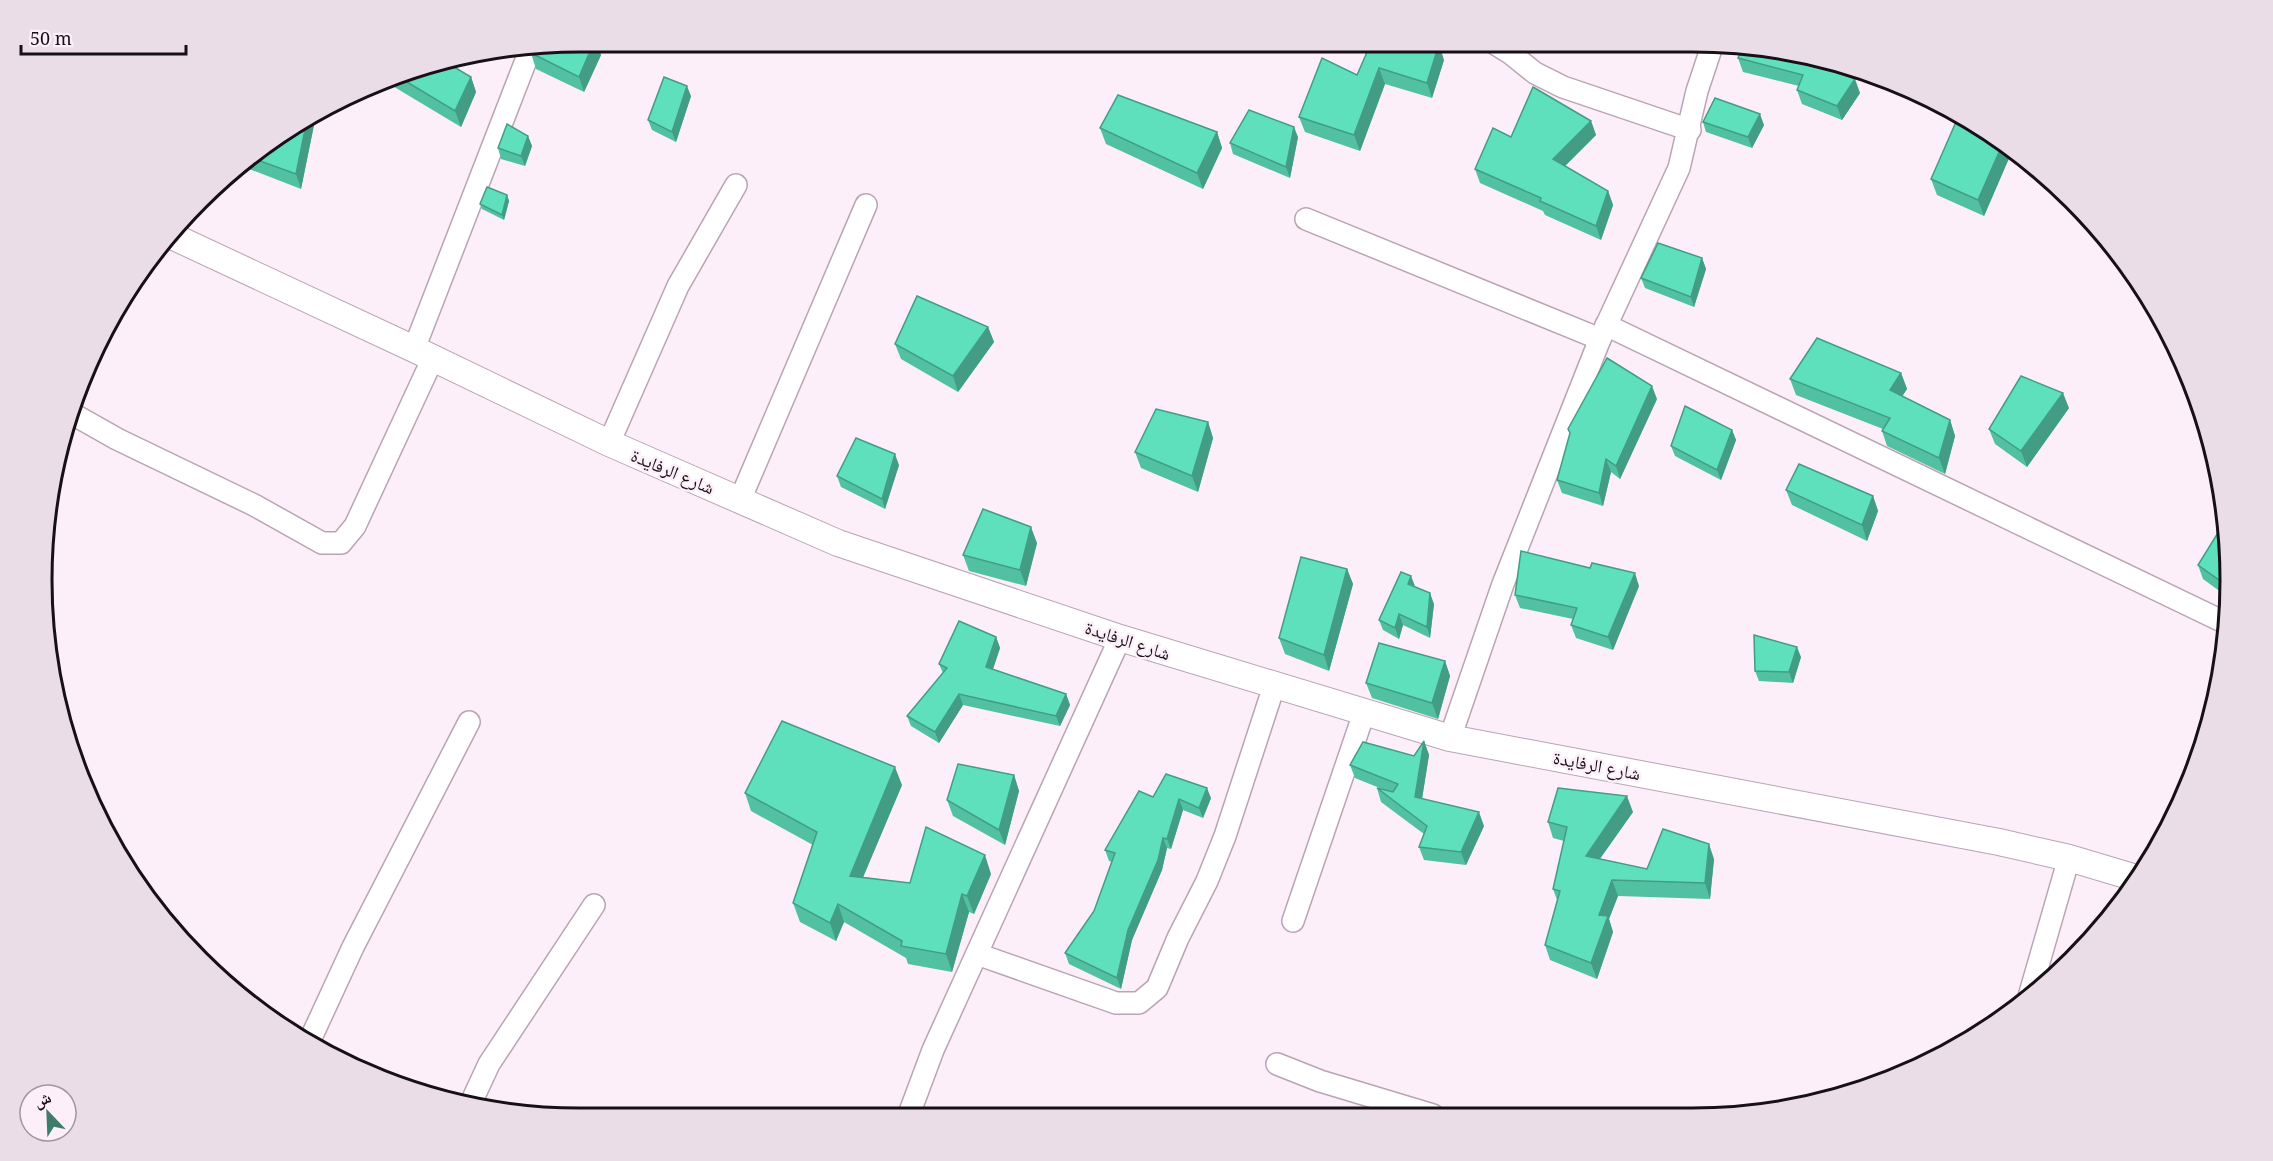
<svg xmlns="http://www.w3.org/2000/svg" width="2273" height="1161" viewBox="0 0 2273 1161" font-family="'Noto Serif','Noto Naskh Arabic',serif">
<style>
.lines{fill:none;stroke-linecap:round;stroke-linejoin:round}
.minor-casing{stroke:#b9a4b4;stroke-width:24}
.tertiary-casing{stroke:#b9a4b4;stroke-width:28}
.minor{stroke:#fff;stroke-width:21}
.tertiary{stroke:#fff;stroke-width:26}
.wall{fill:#51c1a2}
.shaded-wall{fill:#429d84}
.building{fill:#5ee0bc;stroke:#429d84;stroke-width:1.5}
.labels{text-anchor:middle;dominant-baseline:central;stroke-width:5;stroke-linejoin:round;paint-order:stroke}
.street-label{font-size:18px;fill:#171016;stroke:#fceff9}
.rim{fill:none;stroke:#171016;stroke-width:3}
</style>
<rect width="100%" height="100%" fill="#fceff9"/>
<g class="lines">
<g class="minor-casing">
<g id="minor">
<polyline points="1494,43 1510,53 1535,73 1563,87 1690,130"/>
<polyline points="1306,219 1600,339"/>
<polyline points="1606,325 2228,624"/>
<polyline points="414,349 530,50"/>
<polyline points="71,413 117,439 254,505 322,543 341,543 355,526 433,358"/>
<polyline points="609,443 678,286 736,185"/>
<polyline points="740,500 866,205"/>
<polyline points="1450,738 1503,584 1600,339 1679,168 1697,91 1713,43"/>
<polyline points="1293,921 1364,713"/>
<polyline points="977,954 1116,1003 1139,1003 1157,988 1178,938 1207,881 1225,836 1274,686"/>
<polyline points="2028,1000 2069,858"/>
<polyline points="310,1040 353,947 469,722"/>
<polyline points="1277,1064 1320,1081 1433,1115"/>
<polyline points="470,1105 489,1064 594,905"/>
<polyline points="908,1117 933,1050 1120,638"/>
</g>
</g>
<g class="tertiary-casing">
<polyline id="tertiary" points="174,237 414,349 609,443 838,543 1120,638 1450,738 1999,842 2069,858 2136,878"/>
</g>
<use href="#minor" class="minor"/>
<use href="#tertiary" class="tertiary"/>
</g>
<g class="wall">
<polygon points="580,42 596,42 601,55 584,92 536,69 531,53"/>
<polygon points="1371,43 1444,60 1432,98 1385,84 1360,151 1305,132 1299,117 1357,75"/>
<polygon points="1743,46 1805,56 1804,58 1860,93 1842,120 1802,104 1797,90 1799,86 1743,72 1738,58"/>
<polygon points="407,71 471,77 476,92 461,127 386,82"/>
<polygon points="691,96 676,142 652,130 648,120"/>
<polygon points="1959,115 2013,149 1984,216 1937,195 1931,179"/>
<polygon points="315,120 301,189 244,167 243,164 252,153"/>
<polygon points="1591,121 1596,135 1565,166 1608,191 1613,205 1601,240 1545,215 1543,211 1480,183 1475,169 1511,137"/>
<polygon points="1703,122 1764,125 1752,148 1706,132"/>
<polygon points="1100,128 1217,132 1222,148 1203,189 1106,144"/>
<polygon points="528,136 532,146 525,166 501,159 498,148"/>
<polygon points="1298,137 1290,178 1233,154 1230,143"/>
<polygon points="507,195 509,201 504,220 482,209 480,204"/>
<polygon points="1702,258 1706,269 1694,307 1645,288 1641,278"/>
<polygon points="988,327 994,342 958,392 901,359 895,344"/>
<polygon points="1901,373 1907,389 1902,396 1950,420 1955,436 1945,474 1887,446 1882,431 1883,429 1796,395 1790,379"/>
<polygon points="1657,399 1620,479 1611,472 1603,506 1562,493 1557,480"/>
<polygon points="2069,408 2027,467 1995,444 1989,429"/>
<polygon points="1208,422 1213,438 1198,492 1141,468 1135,452"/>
<polygon points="1732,430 1736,440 1721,480 1675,456 1671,446"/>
<polygon points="899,465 885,509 841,487 837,476"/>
<polygon points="1786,490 1873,496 1878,511 1867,541 1792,505"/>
<polygon points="2227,518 2229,598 2203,579 2198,565"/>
<polygon points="1037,543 1026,586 969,571 963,555"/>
<polygon points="1347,569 1353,584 1329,671 1285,654 1279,638"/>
<polygon points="1639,586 1613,650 1576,638 1571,625 1573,619 1520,608 1515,595"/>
<polygon points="1434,604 1430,638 1403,625 1399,639 1383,630 1379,620"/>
<polygon points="996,637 1000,648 993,669 1066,694 1070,705 1060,726 963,705 939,743 911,726 907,716 943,673 939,664"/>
<polygon points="1801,657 1793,683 1759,681 1755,671"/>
<polygon points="1445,661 1450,676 1438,719 1372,698 1366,683"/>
<polygon points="1424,741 1429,755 1422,799 1484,826 1466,865 1424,860 1419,847 1424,834 1381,802 1377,788 1387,791 1355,778 1350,765 1414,756"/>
<polygon points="1014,775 1019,791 1005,845 953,816 947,800"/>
<polygon points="902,785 863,877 910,883 991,874 974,914 969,912 952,972 908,964 906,958 844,922 836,941 800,922 793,903 813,845 751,811 745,793"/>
<polygon points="1153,797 1211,798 1203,818 1183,810 1171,849 1167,848 1162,870 1132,940 1121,989 1069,964 1065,953 1094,911 1112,862 1109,861 1105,850"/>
<polygon points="1633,812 1600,859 1647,869 1714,859 1710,899 1618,896 1609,919 1613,932 1597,979 1550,960 1545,945 1557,900 1553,889 1564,841 1553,838 1548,822"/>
</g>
<g class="shaded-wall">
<polygon points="594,42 596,42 601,55 584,92 579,77"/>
<polygon points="1439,44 1444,60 1432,98 1427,83"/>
<polygon points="1379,68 1385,84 1360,151 1354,135"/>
<polygon points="471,77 476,92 461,127 455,111"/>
<polygon points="1855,79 1860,93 1842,120 1837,106"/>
<polygon points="687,86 691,96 676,142 672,132"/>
<polygon points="1760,114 1764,125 1752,148 1748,137"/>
<polygon points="315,120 301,189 296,174 306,125"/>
<polygon points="1591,121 1596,135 1558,173 1553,159"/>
<polygon points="1294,127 1298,137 1290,178 1286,167"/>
<polygon points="1217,132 1222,148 1203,189 1197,173"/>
<polygon points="528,136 532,146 525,166 521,156"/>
<polygon points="2003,143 2013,149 1984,216 1978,200"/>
<polygon points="1608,191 1613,205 1601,240 1596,226"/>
<polygon points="507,195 509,201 504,220 502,215"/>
<polygon points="1702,258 1706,269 1694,307 1691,297"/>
<polygon points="988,327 994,342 958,392 953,376"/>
<polygon points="1901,373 1907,389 1896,406 1890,390"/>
<polygon points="1652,386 1657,399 1620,479 1616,466"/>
<polygon points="2063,393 2069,408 2027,467 2021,451"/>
<polygon points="1950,420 1955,436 1945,474 1939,458"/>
<polygon points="1208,422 1213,438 1198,492 1192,476"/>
<polygon points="1732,430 1736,440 1721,480 1717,470"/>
<polygon points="895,454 899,465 885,509 882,499"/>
<polygon points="1606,459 1611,472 1603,506 1599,493"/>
<polygon points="1873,496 1878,511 1867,541 1862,525"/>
<polygon points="1031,527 1037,543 1026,586 1020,570"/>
<polygon points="1347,569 1353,584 1329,671 1324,655"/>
<polygon points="1635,573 1639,586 1613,650 1608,637"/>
<polygon points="1411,576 1415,586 1408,584"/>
<polygon points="1430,593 1434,604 1430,638 1427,627"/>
<polygon points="1399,614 1403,625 1399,639 1395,628"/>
<polygon points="996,637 1000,648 990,678 986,667"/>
<polygon points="1797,647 1801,657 1793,683 1789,672"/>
<polygon points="1445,661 1450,676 1438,719 1432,703"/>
<polygon points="959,694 963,705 939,743 935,732"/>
<polygon points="1066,694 1070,705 1060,726 1056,716"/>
<polygon points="1424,741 1429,755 1420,811 1415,797"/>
<polygon points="895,767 902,785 856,894 850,876"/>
<polygon points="1014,775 1019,791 1005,845 999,830"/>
<polygon points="1207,788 1211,798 1203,818 1199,808"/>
<polygon points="1627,796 1633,812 1591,871 1586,856"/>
<polygon points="1179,799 1183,810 1171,849 1167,839"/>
<polygon points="1479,812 1484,826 1466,865 1461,852"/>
<polygon points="1163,838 1167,848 1162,870 1132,940 1121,989 1117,978 1128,930"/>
<polygon points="1709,844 1714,859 1710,899 1705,883"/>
<polygon points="985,855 991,874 974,914 967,896"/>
<polygon points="1612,880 1618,896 1609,919 1613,932 1597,979 1591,963 1599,915"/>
<polygon points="962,894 969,912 952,972 946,954"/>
<polygon points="838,904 844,922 836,941 830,923"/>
</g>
<g class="building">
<polygon points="580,42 594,42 579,77 531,53 532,50"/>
<polygon points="1371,43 1435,43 1439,44 1427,83 1379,68 1354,135 1299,117 1322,58 1357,75"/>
<polygon points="1743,46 1795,54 1855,79 1837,106 1797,90 1803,75 1738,58"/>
<polygon points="449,64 471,77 455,111 397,76 407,71"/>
<polygon points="664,77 687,86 672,132 648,120"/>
<polygon points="1533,87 1591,121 1553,159 1608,191 1596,226 1540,201 1541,198 1475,169 1493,128 1511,137"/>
<polygon points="1118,95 1217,132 1197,173 1100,128"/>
<polygon points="1715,98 1760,114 1748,137 1703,122"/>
<polygon points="1249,110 1294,127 1286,167 1230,143"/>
<polygon points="1959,115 2003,143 1978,200 1931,179"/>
<polygon points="507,124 528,136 521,156 498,148"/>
<polygon points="306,125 296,174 249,157 252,153"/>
<polygon points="487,187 507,195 502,215 480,204"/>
<polygon points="1658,243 1702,258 1691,297 1641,278"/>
<polygon points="917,296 988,327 953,376 895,344"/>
<polygon points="1817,338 1901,373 1890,390 1950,420 1939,458 1882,431 1890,418 1790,379"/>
<polygon points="1607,358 1652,386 1616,466 1606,459 1599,493 1557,480 1570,433 1568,429"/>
<polygon points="2021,376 2063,393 2021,451 1989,429"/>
<polygon points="1685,406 1732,430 1717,470 1671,446"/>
<polygon points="1156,409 1208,422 1192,476 1135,452"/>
<polygon points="856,438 895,454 882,499 837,476"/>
<polygon points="1799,464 1873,496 1862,525 1786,490"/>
<polygon points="983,509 1031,527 1020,570 963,555"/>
<polygon points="2227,518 2229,587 2198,565"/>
<polygon points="1521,551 1590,568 1592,563 1635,573 1608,637 1571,625 1577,608 1515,595"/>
<polygon points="1301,557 1347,569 1324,655 1279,638"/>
<polygon points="1401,572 1411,576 1408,584 1430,593 1427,627 1399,614 1395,628 1379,620"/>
<polygon points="959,621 996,637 986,667 1066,694 1056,716 959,694 935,732 907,716 947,668 939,664"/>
<polygon points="1754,635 1797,647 1789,672 1755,671"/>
<polygon points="1379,643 1445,661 1432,703 1366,683"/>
<polygon points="782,721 895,767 850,876 910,883 926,827 985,855 967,896 962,894 946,954 901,946 902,941 838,904 830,923 793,903 817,832 745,793"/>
<polygon points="1424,741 1415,797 1479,812 1461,852 1419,847 1427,826 1377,788 1393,792 1398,784 1350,765 1363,742 1414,756"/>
<polygon points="958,764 1014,775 999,830 947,800"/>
<polygon points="1166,774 1207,788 1199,808 1179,799 1167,839 1163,838 1158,860 1128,930 1117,978 1065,953 1094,911 1115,853 1105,850 1139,791 1153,797"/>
<polygon points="1558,788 1627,796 1586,856 1647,869 1663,829 1709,844 1705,883 1612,880 1599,915 1608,916 1591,963 1545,945 1560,891 1553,889 1567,827 1548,822"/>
</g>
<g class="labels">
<g class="street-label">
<text transform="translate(673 471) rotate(23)">شارع الرفايدة</text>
<text transform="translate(1128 640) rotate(18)">شارع الرفايدة</text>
<text transform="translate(1597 765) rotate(11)">شارع الرفايدة</text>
</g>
</g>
<path d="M0 0H2273V1161H0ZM580 52H1692A528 528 0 0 1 2220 580V580A528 528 0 0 1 1692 1108H580A528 528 0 0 1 52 580V580A528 528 0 0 1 580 52Z" fill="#eadde7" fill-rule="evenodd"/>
<path class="rim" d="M580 52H1692A528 528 0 0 1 2220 580V580A528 528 0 0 1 1692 1108H580A528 528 0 0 1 52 580V580A528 528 0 0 1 580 52Z"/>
<g transform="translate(48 1113) rotate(337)"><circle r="28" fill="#fceff9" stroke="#a0969e" stroke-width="1.5"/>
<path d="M0-4.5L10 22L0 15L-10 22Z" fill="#3e7d6a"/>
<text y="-9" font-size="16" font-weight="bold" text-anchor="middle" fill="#171016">ش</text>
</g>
<path d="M21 45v9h165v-9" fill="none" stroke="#171016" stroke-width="3"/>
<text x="30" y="45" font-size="18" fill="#171016" stroke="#fceff9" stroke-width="4.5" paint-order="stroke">50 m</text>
</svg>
